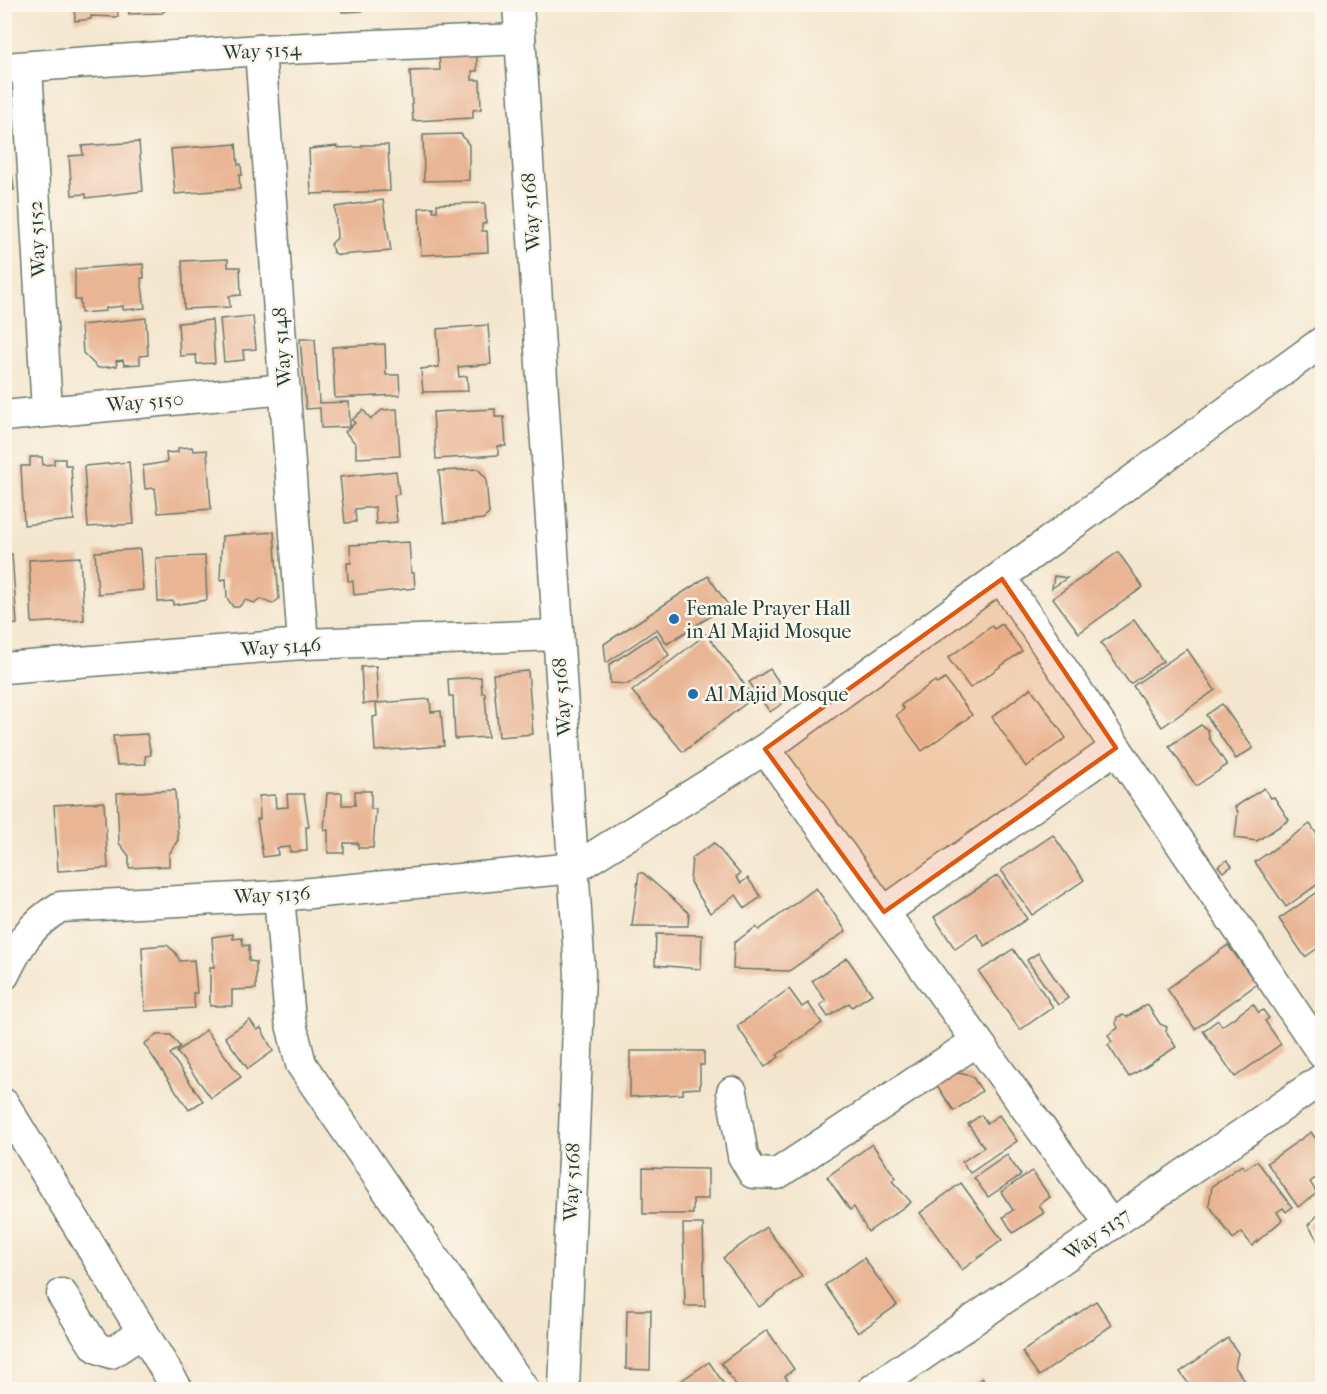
<svg xmlns="http://www.w3.org/2000/svg" width="1327" height="1394" viewBox="0 0 1327 1394" font-family="'IM FELL French Canon',serif">
<style>
.building{fill:#e9b594}
.lines{fill:none;stroke-linecap:round;stroke-linejoin:round}
.minor-casing{stroke:#6a786a;stroke-width:33}
.minor{stroke:#fff;stroke-width:30}
.marked{fill:#de580e;fill-opacity:0.2;stroke:#de580e;stroke-width:4.5;stroke-linejoin:round}
.poi-dot{fill:#1f6fb2;stroke:#fbf7ec;stroke-width:2}
.labels{text-anchor:middle;dominant-baseline:central;stroke-width:5;stroke-linejoin:round;paint-order:stroke}
.street-label{font-size:20px;fill:#1f3d34;stroke:#fbf7ec}
.poi-label{font-size:20px;fill:#1f3d34;stroke:#fbf7ec;text-anchor:start}
</style>
<rect width="100%" height="100%" fill="#fbf7ec"/>
<filter id="ink" filterUnits="userSpaceOnUse"><feTurbulence type="fractalNoise" baseFrequency=".0167" numOctaves="2"/><feDisplacementMap in="SourceGraphic" scale="12" xChannelSelector="R" yChannelSelector="G"/><feConvolveMatrix kernelMatrix="1 2 1 2 8 2 1 2 1" color-interpolation-filters="sRGB"/></filter>
<filter id="wash" filterUnits="userSpaceOnUse"><feTurbulence type="fractalNoise" baseFrequency=".008" numOctaves="4" result="noise"/><feDisplacementMap in="SourceGraphic" scale="24" xChannelSelector="R" yChannelSelector="G"/><feGaussianBlur stdDeviation="1.35" result="paint"/><feColorMatrix in="noise" values="0 0 0 0 0 0 0 0 0 0 0 0 0 0 0 0 0 1.4 0 .05"/><feComposite in="paint" operator="in"/></filter>
<g filter="url(#wash)">
<rect width="100%" height="100%" fill="#f4e6ce"/>
<g id="blocks">
<g class="building">
<polygon points="74,4 117,4 118,17 91,16 91,19 75,21"/>
<polygon points="128,4 172,4 162,13 129,14"/>
<polygon points="333,4 362,4 362,11 342,12 342,8 333,9"/>
<polygon points="477,53 477,71 472,71 472,80 480,80 481,109 473,110 473,118 413,121 410,71 440,70 439,54"/>
<polygon points="461,134 469,145 469,180 424,181 423,135"/>
<polygon points="139,142 143,191 86,198 86,194 72,195 69,156 83,155 82,146"/>
<polygon points="236,144 238,165 241,164 242,175 239,175 240,189 175,194 171,149"/>
<polygon points="362,145 388,145 390,191 311,194 309,149 337,146 337,148 362,147"/>
<polygon points="4,175 12,175 14,190 4,191"/>
<polygon points="383,200 391,251 338,255 333,252 331,244 337,238 335,207"/>
<polygon points="485,203 486,223 482,224 482,231 487,231 488,252 421,255 419,208 433,207 433,211 437,211 437,204"/>
<polygon points="228,259 228,267 240,267 241,295 229,296 230,307 184,309 182,261"/>
<polygon points="143,264 144,278 141,278 145,308 123,310 123,306 106,308 106,311 81,313 80,300 75,300 75,269"/>
<polygon points="253,316 256,349 243,350 244,360 224,362 220,319"/>
<polygon points="146,318 148,355 140,356 140,364 124,365 123,360 116,361 117,366 98,368 83,353 81,325"/>
<polygon points="212,320 215,363 197,364 196,355 180,356 178,323"/>
<polygon points="488,325 491,364 458,367 459,377 467,376 468,391 423,392 421,369 439,367 437,329"/>
<polygon points="300,339 315,339 319,403 349,402 350,427 321,428 320,408 306,409"/>
<polygon points="385,344 386,375 399,375 400,395 335,398 332,347"/>
<polygon points="397,409 400,456 356,458 356,444 345,432 355,423 352,420 363,410 371,419 382,410"/>
<polygon points="495,409 495,417 504,417 506,446 498,446 498,455 436,459 433,412"/>
<polygon points="192,447 193,451 207,450 211,509 158,513 155,488 145,489 143,466 167,462 166,453 178,452 178,448"/>
<polygon points="30,457 42,457 43,465 54,464 54,459 65,459 65,465 71,465 74,520 24,525 21,466 30,466"/>
<polygon points="129,462 134,524 88,527 84,466"/>
<polygon points="478,469 486,478 489,514 483,519 444,523 439,471"/>
<polygon points="396,471 399,494 394,495 397,522 376,524 375,507 355,509 356,522 345,523 340,477"/>
<polygon points="274,532 279,599 272,604 261,599 255,603 245,600 239,607 233,607 227,598 226,579 220,580 222,536"/>
<polygon points="409,542 411,573 414,573 415,588 354,595 353,581 348,581 347,563 351,563 350,545"/>
<polygon points="140,549 143,590 98,594 95,552"/>
<polygon points="1118,552 1143,587 1079,633 1053,598"/>
<polygon points="4,554 12,554 17,624 4,625"/>
<polygon points="205,556 207,600 173,605 173,601 158,602 156,558"/>
<polygon points="80,557 84,620 32,623 29,560"/>
<polygon points="708,576 728,605 667,644 657,629 606,663 604,644"/>
<polygon points="1054,576 1067,578 1052,588"/>
<polygon points="1134,620 1163,661 1130,684 1101,643"/>
<polygon points="1002,624 1022,651 970,688 948,658 992,626 994,629"/>
<polygon points="656,634 669,655 628,684 610,683 609,665"/>
<polygon points="706,634 754,697 683,752 632,691"/>
<polygon points="1187,649 1215,690 1162,727 1133,686"/>
<polygon points="376,666 378,703 430,699 431,712 441,711 444,746 375,751 373,717 377,716 376,703 363,704 361,667"/>
<polygon points="770,669 790,698 770,712 749,682"/>
<polygon points="528,671 533,734 499,737 493,674"/>
<polygon points="481,677 482,693 485,693 488,737 455,739 453,696 449,696 448,679"/>
<polygon points="945,679 972,715 922,751 896,715 904,709 901,705 935,681 937,684"/>
<polygon points="1031,688 1066,738 1026,767 992,717"/>
<polygon points="1222,704 1253,748 1236,759 1206,715"/>
<polygon points="1201,725 1208,730 1209,738 1227,765 1196,786 1169,746"/>
<polygon points="147,734 151,755 145,756 146,764 117,765 113,736"/>
<polygon points="1264,788 1271,798 1274,797 1289,820 1257,841 1235,838 1238,812 1235,807"/>
<polygon points="175,790 178,840 169,854 169,866 129,868 129,856 119,843 117,793"/>
<polygon points="355,791 371,791 371,809 376,809 373,848 358,848 358,843 344,843 344,853 328,853 328,830 324,830 327,793 342,793 342,805 355,805"/>
<polygon points="287,794 304,794 309,827 306,827 307,851 290,852 290,847 277,848 278,855 263,857 257,819 260,819 259,796 275,795 276,808 288,807"/>
<polygon points="104,802 108,868 58,871 54,805"/>
<polygon points="1310,824 1322,842 1322,881 1286,907 1255,862"/>
<polygon points="1053,835 1084,880 1032,915 1001,870"/>
<polygon points="714,843 740,874 736,877 741,883 748,878 761,897 745,908 736,895 710,913 690,882 692,858"/>
<polygon points="1227,860 1232,866 1223,872 1218,866"/>
<polygon points="639,873 643,873 689,913 688,926 632,926"/>
<polygon points="998,875 1027,919 985,946 977,934 955,949 934,917"/>
<polygon points="816,888 846,931 789,971 733,969 734,943 756,927 759,930"/>
<polygon points="1322,889 1322,949 1320,951 1318,948 1305,957 1279,919"/>
<polygon points="233,934 233,939 242,938 243,946 249,945 249,961 256,962 256,989 232,990 232,1006 210,1006 210,967 214,967 212,937"/>
<polygon points="656,934 702,935 701,969 655,965"/>
<polygon points="167,945 175,952 180,961 194,960 197,993 193,993 195,1008 145,1011 142,947"/>
<polygon points="1228,945 1257,984 1195,1029 1167,989"/>
<polygon points="1013,949 1053,1007 1020,1030 979,972"/>
<polygon points="1038,953 1068,998 1058,1005 1027,960"/>
<polygon points="847,958 872,994 852,1007 849,1003 828,1017 820,1005 826,1001 812,981"/>
<polygon points="789,989 802,1007 808,1003 822,1023 777,1055 779,1057 765,1067 737,1026"/>
<polygon points="1147,1004 1160,1024 1167,1027 1166,1031 1176,1047 1129,1077 1108,1045 1112,1042 1108,1035 1118,1028 1116,1023 1117,1017 1123,1015 1127,1017"/>
<polygon points="1253,1004 1259,1013 1263,1010 1269,1018 1265,1021 1281,1044 1235,1077 1203,1031 1218,1020 1222,1026"/>
<polygon points="250,1020 257,1030 261,1028 273,1051 248,1069 225,1037"/>
<polygon points="206,1030 241,1077 211,1098 177,1052"/>
<polygon points="157,1035 171,1035 180,1047 170,1054 203,1101 189,1110 144,1044"/>
<polygon points="630,1051 704,1051 704,1065 700,1065 700,1088 683,1089 683,1094 630,1097"/>
<polygon points="953,1072 972,1076 982,1091 954,1111 936,1084"/>
<polygon points="981,1115 987,1123 999,1115 1017,1141 970,1173 962,1162 984,1147 968,1124"/>
<polygon points="1311,1132 1322,1148 1322,1180 1320,1175 1310,1182 1317,1193 1298,1207 1267,1163"/>
<polygon points="872,1144 896,1178 892,1181 911,1202 868,1232 854,1207 850,1210 827,1177"/>
<polygon points="1007,1155 1021,1175 988,1197 974,1178"/>
<polygon points="1257,1161 1292,1207 1286,1212 1283,1208 1277,1212 1282,1220 1252,1246 1242,1232 1233,1239 1209,1205 1212,1186 1242,1165 1245,1169"/>
<polygon points="643,1168 708,1169 708,1199 693,1199 693,1214 643,1214"/>
<polygon points="1032,1171 1050,1197 1039,1205 1044,1213 1013,1233 1003,1217 1013,1210 1001,1192"/>
<polygon points="961,1183 1002,1240 962,1270 920,1213"/>
<polygon points="1322,1211 1322,1247 1308,1225"/>
<polygon points="683,1224 703,1224 705,1306 685,1306"/>
<polygon points="766,1227 802,1276 759,1307 723,1258"/>
<polygon points="864,1258 897,1305 858,1333 825,1285"/>
<polygon points="1096,1301 1112,1325 1039,1376 1022,1352"/>
<polygon points="627,1310 651,1310 650,1370 626,1369"/>
<polygon points="767,1330 794,1369 785,1376 790,1384 786,1386 789,1390 739,1390 721,1363"/>
<polygon points="1228,1338 1238,1353 1235,1367 1249,1387 1246,1390 1193,1390 1180,1372"/>
<polygon points="709,1362 728,1390 669,1390 685,1378"/>
<polygon points="982,1378 990,1390 966,1390"/>
</g>
</g>
</g>
<g filter="url(#ink)">
<use href="#blocks" fill-opacity="0" stroke="#6a786a" stroke-width="1.5"/>
<g class="lines">
<g class="minor-casing">
<g id="minor">
<polyline points="518,4 580,974 564,1390"/>
<polyline points="260,50 303,644"/>
<polyline points="27,67 47,411"/>
<polyline points="4,68 260,50 520,39"/>
<polyline points="4,416 285,389"/>
<polyline points="1002,579 1322,1053"/>
<polyline points="4,668 303,644 558,635"/>
<polyline points="765,749 1111,1225"/>
<polyline points="279,896 290,1020 301,1064 524,1390"/>
<polyline points="884,912 1116,748"/>
<path d="M 4,975 C 19,944 30,925 60,907 L 279,896 L 575,868 L 765,749 L 1322,342"/>
<polyline points="732,1092 743,1156 753,1173 777,1174 977,1041"/>
<polyline points="4,1104 178,1390"/>
<polyline points="62,1294 92,1342 98,1348 111,1353 143,1332"/>
<polyline points="872,1390 1322,1079"/>
</g>
</g>
<use href="#minor" class="minor"/>
</g>
</g>
<path class="marked" d="M 1002,579 L 1116,748 L 884,912 L 765,749 Z"/>
<g class="poi-dot">
<circle cx="674" cy="619" r="6"/>
<circle cx="693" cy="694" r="6"/>
</g>
<g class="labels">
<g class="street-label">
<text transform="translate(262 51) rotate(-3)">Way 5154</text>
<text transform="translate(531 212) rotate(-94)">Way 5168</text>
<text transform="translate(37 239) rotate(-93)">Way 5152</text>
<text transform="translate(282 347) rotate(-94)">Way 5148</text>
<text transform="translate(145 402) rotate(-5)">Way 5150</text>
<text transform="translate(281 647) rotate(-4)">Way 5146</text>
<text transform="translate(562 697) rotate(-94)">Way 5168</text>
<text transform="translate(272 895) rotate(-3)">Way 5136</text>
<text transform="translate(572 1182) rotate(-88)">Way 5168</text>
<text transform="translate(1097 1234) rotate(-35)">Way 5137</text>
</g>
<g class="poi-label">
<text x="686" y="608">Female Prayer Hall<tspan x="686" dy="23">in Al Majid Mosque</tspan></text>
<text x="705" y="694">Al Majid Mosque</text>
</g>
</g>
<rect width="1327" height="1394" fill="none" stroke="#fbf7ec" stroke-width="24"/>
</svg>
